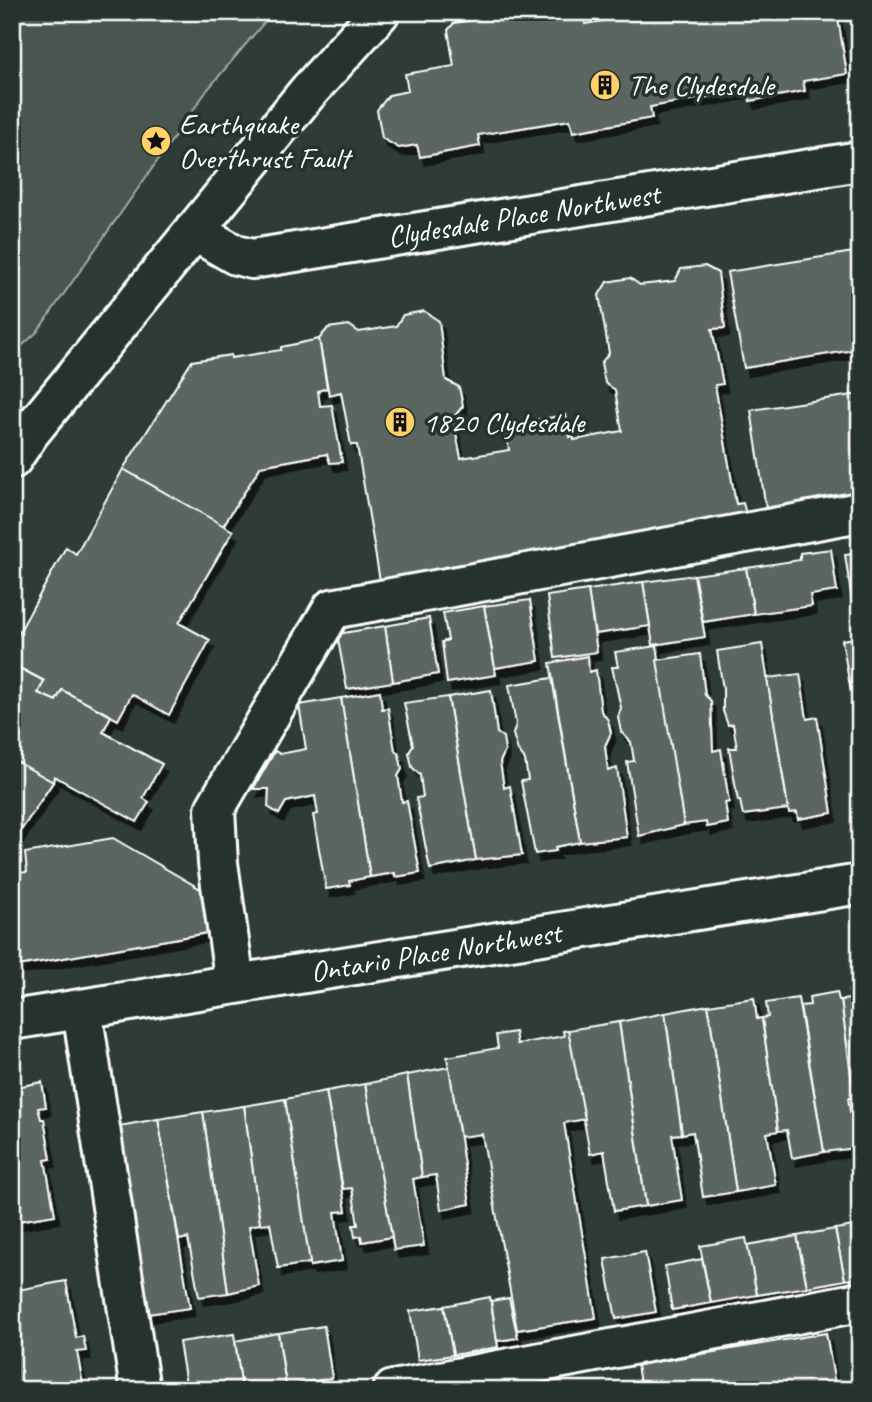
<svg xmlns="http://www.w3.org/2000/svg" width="872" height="1402" viewBox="0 0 872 1402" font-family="Caveat,sans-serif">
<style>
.green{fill:#4a544f;stroke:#a4aaa7;stroke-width:2}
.building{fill:#5b6661;stroke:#fff;stroke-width:2;filter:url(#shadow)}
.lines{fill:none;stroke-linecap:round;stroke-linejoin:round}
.minor-casing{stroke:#fff;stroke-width:44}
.minor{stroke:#26332d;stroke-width:38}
.labels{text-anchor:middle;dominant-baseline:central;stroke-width:7;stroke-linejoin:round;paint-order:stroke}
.poi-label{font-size:30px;fill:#fff;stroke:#26332d;text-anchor:start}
.street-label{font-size:30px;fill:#fff;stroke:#26332d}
</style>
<defs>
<filter id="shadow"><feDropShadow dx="4.5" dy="8" stdDeviation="0" flood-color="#0009"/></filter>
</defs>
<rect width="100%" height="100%" fill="#2f3b35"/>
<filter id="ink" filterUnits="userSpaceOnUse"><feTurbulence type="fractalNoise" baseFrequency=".0143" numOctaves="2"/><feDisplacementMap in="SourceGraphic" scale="14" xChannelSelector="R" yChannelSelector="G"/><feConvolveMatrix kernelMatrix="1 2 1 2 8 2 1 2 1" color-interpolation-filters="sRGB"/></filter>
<g filter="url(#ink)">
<polygon class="green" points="12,12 273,12 208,89 37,332 12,355"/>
<g class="building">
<polygon points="583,12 585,24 649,12 837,12 847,74 803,81 805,91 750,101 748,90 650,107 652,118 573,132 570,120 478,135 480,146 420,157 417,145 399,148 382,138 377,110 389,95 408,91 405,74 454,66 448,30 454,23 479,19 478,13 481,12"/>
<polygon points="860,251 860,349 744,368 727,272"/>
<polygon points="705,266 718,273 725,328 712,329 723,384 715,385 736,504 743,503 746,514 380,581 357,445 351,445 341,392 329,395 319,339 328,328 349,325 359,332 396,326 403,315 424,311 439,321 446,380 459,387 463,406 453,418 461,458 509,450 505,425 566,415 570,437 574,436 574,440 622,431 615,390 605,383 601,363 609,353 599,295 607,282 630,278 640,285 675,281 681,269"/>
<polygon points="319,339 327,388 318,391 320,406 332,405 342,462 330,463 327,454 261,466 223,526 123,469 192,361 231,355 231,358 281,350 281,347"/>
<polygon points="860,394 860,494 766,509 751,410"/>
<polygon points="123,469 233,531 179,623 210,640 169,715 132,694 118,720 62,690 56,701 38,693 44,681 12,664 12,645 66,547 76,554"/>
<polygon points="831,549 837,591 810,595 812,606 754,614 746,568 800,560 800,553"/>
<polygon points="860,553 860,599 852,601 845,555"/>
<polygon points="746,568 754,614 703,622 694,575"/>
<polygon points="694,575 705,637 653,645 643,582"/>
<polygon points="643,582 650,626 595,634 588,590"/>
<polygon points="588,590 597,652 555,658 547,596"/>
<polygon points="530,600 539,661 495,668 484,606"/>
<polygon points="484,606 496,675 447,683 442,642 448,640 443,613"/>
<polygon points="429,618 438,674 393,682 385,626"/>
<polygon points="385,626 393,682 347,689 337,634"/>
<polygon points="860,637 860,745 842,640"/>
<polygon points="762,644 788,809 743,815 740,801 738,801 729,748 737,748 733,724 728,725 723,711 723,689 717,651"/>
<polygon points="657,646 684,825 639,836 627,762 634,761 631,742 621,732 618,717 621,708 612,667 618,667 615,652"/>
<polygon points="700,654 705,695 711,701 713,751 721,749 729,802 725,803 728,823 707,827 706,822 684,825 657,660"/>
<polygon points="588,656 589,672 596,670 601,711 608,720 611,733 605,746 608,771 617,768 627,837 580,842 550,663"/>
<polygon points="12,664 44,681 38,693 56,701 62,690 111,716 103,732 162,764 143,798 149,802 137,822 54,776 53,782 12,759"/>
<polygon points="800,674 807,719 817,717 832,813 798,819 797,812 789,813 767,678"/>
<polygon points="552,678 580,842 555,847 556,851 535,854 521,781 528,780 525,760 518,751 513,734 516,724 509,685"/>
<polygon points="491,690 497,733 503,737 505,751 500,762 504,788 510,786 522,855 476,860 448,697"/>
<polygon points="380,691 382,709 388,708 395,751 399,754 402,769 398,776 402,802 407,801 420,873 395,877 395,873 370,877 341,698"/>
<polygon points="448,697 476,860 430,869 416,798 423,797 420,775 412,767 409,753 413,745 404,703"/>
<polygon points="341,698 370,877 349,881 350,885 326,889 313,815 318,814 315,796 286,802 279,814 268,807 269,789 253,789 275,751 280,754 306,749 299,705"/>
<polygon points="12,759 53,782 12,844"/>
<polygon points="113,838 209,894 219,931 12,967 12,874 27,872 25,853"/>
<polygon points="860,988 860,1097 854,1098 841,1000 851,999 849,990"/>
<polygon points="837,992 839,1000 841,1000 854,1098 848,1098 856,1148 824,1152 800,1006 810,1005 809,997"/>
<polygon points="754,998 757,1019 762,1018 778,1131 767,1133 776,1185 736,1192 708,1005"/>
<polygon points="798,998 824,1152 792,1158 787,1130 778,1131 762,1018 768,1017 766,1003"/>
<polygon points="708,1005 736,1192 703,1197 693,1132 682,1134 665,1013"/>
<polygon points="665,1013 682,1134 672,1135 682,1200 646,1206 619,1022"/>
<polygon points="619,1022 646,1206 614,1211 604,1151 590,1154 568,1030"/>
<polygon points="568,1030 585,1119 564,1123 596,1318 517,1330 482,1134 460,1137 447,1057 498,1048 496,1035 515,1032 517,1044 564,1036 563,1031"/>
<polygon points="449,1067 470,1204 441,1210 436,1175 422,1177 407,1075"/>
<polygon points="407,1075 422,1177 413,1179 424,1246 394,1250 365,1084"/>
<polygon points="42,1082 46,1107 38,1108 41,1119 44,1119 51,1159 45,1160 55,1215 12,1222 12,1088"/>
<polygon points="365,1084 392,1237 362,1242 361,1236 355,1237 353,1225 358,1225 352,1188 343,1189 326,1091"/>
<polygon points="326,1091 346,1211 335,1212 342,1261 310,1266 285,1099"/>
<polygon points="285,1099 310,1263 278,1268 270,1223 260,1224 244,1106"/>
<polygon points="244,1106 260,1224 249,1226 259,1286 228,1293 203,1112"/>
<polygon points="203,1112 228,1293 199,1297 188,1238 179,1240 158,1119"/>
<polygon points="158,1119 190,1308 148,1314 108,1128"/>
<polygon points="860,1225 860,1278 845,1280 835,1229"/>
<polygon points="835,1229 845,1280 807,1287 797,1236"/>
<polygon points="797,1236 807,1287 757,1295 747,1245"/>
<polygon points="746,1238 757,1295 711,1303 700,1246"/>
<polygon points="645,1252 656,1312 616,1319 605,1259"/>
<polygon points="702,1259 711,1303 672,1310 665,1266"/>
<polygon points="66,1281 76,1338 83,1336 86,1351 77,1352 84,1390 12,1390 12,1291"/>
<polygon points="490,1297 498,1347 453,1355 444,1306"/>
<polygon points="509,1298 518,1338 497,1341 491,1301"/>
<polygon points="444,1306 453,1355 418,1360 410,1311"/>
<polygon points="324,1326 332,1378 286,1386 278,1333"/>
<polygon points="278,1333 286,1386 242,1390 235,1341"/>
<polygon points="826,1333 836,1390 641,1390 637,1365"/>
<polygon points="234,1334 242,1390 187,1390 179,1342"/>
</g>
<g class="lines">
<g class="minor-casing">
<g id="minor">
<path id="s1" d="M 194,231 L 236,255 L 252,259 L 860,161"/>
<polyline points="12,459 30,432 307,93 380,12"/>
<polyline points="235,984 218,863 215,809 332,609 860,512"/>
<polyline points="82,1010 140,1390"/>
<path id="s2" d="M 12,1020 L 860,884"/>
<polyline points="393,1390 860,1302"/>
</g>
</g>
<use href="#minor" class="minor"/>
</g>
</g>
<defs>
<g id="building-disc" transform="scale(1.575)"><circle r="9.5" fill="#ffd166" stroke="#26332d"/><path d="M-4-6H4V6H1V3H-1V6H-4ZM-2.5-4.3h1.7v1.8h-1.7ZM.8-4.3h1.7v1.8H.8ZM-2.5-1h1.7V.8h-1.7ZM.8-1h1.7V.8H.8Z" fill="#111"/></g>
<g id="sight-disc" transform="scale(1.575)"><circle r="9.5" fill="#ffd166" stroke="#26332d"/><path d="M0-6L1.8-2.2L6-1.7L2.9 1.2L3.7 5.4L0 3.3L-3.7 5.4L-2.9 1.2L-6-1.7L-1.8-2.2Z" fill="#111"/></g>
</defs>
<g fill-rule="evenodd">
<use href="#building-disc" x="605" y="85"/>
<use href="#sight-disc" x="156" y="141"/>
<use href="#building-disc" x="400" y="422"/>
</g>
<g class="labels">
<g class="poi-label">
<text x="628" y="85">The Clydesdale</text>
<text x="179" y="124">Earthquake<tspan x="179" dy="34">Overthrust Fault</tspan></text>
<text x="423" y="422">1820 Clydesdale</text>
</g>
<g class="street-label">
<text stroke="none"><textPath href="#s1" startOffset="340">Clydesdale Place Northwest</textPath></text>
<text stroke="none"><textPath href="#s2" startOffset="429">Ontario Place Northwest</textPath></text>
</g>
</g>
<rect width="872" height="1402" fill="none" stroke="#26332d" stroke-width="42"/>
<rect x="21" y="21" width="830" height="1360" fill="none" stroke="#fff" stroke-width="2.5" filter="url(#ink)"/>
</svg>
